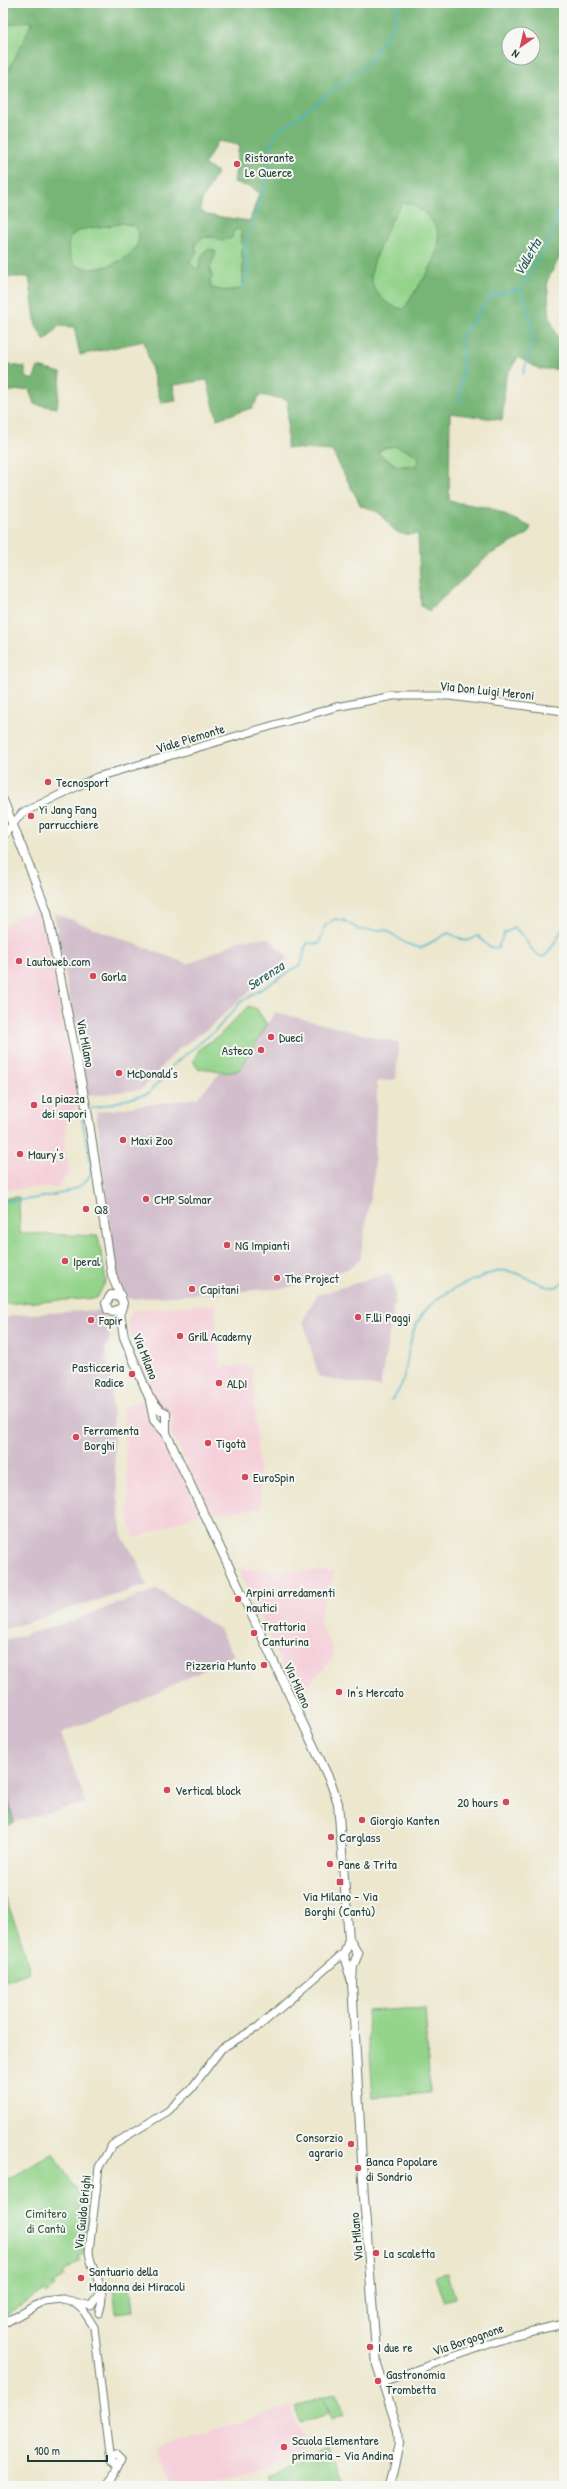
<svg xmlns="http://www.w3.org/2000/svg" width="567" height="2489" viewBox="0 0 567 2489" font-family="'Patrick Hand',sans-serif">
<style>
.built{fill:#f5cfda}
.industrial{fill:#d1bdcb}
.green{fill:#93d38a;stroke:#59885f}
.forest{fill:#76b576;stroke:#4a7955;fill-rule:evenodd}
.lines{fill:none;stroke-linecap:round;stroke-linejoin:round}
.stream{stroke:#50b5cf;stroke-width:1.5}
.minor-casing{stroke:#67786a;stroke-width:9}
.major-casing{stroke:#67786a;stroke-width:10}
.minor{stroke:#fff;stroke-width:7}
.major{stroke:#fff;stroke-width:8}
.poi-dot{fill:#d1495b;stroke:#f6f6f2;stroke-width:1.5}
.labels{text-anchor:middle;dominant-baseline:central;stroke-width:4;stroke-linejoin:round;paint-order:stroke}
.poi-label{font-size:13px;fill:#1f3d34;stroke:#f6f6f2;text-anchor:start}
.street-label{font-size:13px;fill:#1f3d34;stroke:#f6f6f2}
.park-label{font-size:13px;fill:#365b45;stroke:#f6f6f2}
.water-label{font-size:14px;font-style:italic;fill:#2b5b5b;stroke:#f6f6f2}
</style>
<rect width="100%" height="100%" fill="#f6f6f2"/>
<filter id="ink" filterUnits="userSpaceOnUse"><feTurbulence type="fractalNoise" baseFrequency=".025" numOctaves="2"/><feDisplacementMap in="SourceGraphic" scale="8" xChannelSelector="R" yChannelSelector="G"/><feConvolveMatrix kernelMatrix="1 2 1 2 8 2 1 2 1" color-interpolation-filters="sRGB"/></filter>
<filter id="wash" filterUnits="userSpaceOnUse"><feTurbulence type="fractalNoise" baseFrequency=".012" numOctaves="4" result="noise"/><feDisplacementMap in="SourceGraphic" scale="16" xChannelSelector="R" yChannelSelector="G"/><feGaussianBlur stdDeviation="0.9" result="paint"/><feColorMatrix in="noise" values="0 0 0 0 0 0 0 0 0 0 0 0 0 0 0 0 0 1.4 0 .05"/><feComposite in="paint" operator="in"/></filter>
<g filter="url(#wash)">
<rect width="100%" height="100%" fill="#ece7cd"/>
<g class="built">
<polygon points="40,905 78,1103 66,1122 65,1152 70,1170 58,1187 3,1189 3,926"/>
<polygon points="215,1304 220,1367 252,1365 261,1508 211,1513 169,1428 174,1419 154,1399 136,1357 127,1321 133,1310"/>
<polygon points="146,1397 150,1421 163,1436 200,1513 135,1539 130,1524 123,1408"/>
<polygon points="248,1569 334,1572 320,1611 320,1624 333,1650 333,1658 297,1698 239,1570"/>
<polygon points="290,2406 307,2448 204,2486 171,2486 157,2449"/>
</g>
<g class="industrial">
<polygon points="54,913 188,964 241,940 269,938 288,958 206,1030 177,1050 142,1089 88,1096"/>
<polygon points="275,1012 399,1043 396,1079 377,1082 374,1173 360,1260 347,1269 286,1288 128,1299 118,1290 96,1112 197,1098 221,1072 235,1072 241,1068"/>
<polygon points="388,1273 392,1278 396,1294 380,1387 319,1377 303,1321 317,1295"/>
<polygon points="101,1310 110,1338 105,1352 111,1377 115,1470 122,1536 139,1564 147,1585 3,1630 3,1319 14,1315"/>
<polygon points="157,1589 219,1629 234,1655 143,1700 61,1733 86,1803 14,1822 3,1778 3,1649 7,1647 3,1641 77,1619"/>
</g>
<g class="green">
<polygon points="25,21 30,21 31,27 3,82 3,26"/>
<path d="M 404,203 C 412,202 418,208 423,212 C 455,236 431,268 414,293 C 410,298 408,305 404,309 C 389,308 372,293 371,277 C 370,265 394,208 404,203 Z"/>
<path d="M 122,223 L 134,226 C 156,246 103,281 74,264 C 52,220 100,231 122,223 Z"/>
<path d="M 238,229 L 242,232 C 240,248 246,278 241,289 L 224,291 L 211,288 L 210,280 L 212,277 L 210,268 L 216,252 L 204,253 L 199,268 L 196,269 L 189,262 L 190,257 L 195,255 L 196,242 L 203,237 L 232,238 L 233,231 Z"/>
<polygon points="396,446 416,454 419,459 416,466 398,466 379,455 378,452 384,448"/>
<path d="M 248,1006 L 257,1009 L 267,1025 L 241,1068 C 229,1079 212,1065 199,1070 L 193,1061 L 200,1048 L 218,1037 Z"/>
<polygon points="19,1197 20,1233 98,1236 106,1281 97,1298 3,1304 3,1198"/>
<polygon points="5,1898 19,1933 30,1972 3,1982 3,1899"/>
<polygon points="425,2008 430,2093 373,2097 367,2011"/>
<polygon points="53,2153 89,2210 85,2252 78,2257 80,2261 63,2273 65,2276 53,2285 55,2287 47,2293 45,2290 3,2317 3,2173 9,2179"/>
<polygon points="448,2273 455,2298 443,2301 435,2276"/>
<polygon points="130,2286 133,2311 116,2313 113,2288"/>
<polygon points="336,2392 345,2414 332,2419 324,2399 329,2413 301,2423 295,2407"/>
<polygon points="327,2449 340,2483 332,2486 271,2486 266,2473"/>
</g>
<g class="forest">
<path d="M 3,3 L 564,3 L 564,249 L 547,281 L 550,318 L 561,346 L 560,369 L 539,369 L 518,357 L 506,377 L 502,420 L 450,413 L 449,501 L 489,508 L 531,527 L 528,534 L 489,555 L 429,611 L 421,606 L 418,534 C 413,534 407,535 402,534 C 388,531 387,511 361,506 L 332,451 L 287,448 L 288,400 L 260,395 L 252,408 L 217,419 L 207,380 L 173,385 L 176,401 L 161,403 L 144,341 L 80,355 L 74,327 L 59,326 L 45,341 L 36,326 L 29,277 L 3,277 L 3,82 L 32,23 L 29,21 L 3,26 ZM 509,34 L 533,34 L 533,58 L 509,58 ZM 218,141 L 239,145 L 234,182 L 253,188 L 259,193 L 250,221 L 207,215 L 200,210 L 202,200 L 218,172 L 204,165 ZM 404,203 C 412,202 418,208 423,212 C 456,238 431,268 414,293 C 410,298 408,305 403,309 C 389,308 371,292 371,276 C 371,263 394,208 404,203 ZM 122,223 L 134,226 C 156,246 103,282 74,264 C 52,220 99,231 122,223 ZM 238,229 L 242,232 C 240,248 246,278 241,289 L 224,291 L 211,288 L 210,280 L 212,277 L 210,268 L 216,252 L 211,249 L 205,251 L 200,261 L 199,268 L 196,269 L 189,262 L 197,252 L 194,247 C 198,236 213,234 221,241 L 232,238 L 233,231 ZM 396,446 L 416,454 L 419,459 L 416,466 L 398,466 L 379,455 L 378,452 L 384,448 Z"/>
<polygon points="3,364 25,367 25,377 33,380 38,367 61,373 57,408 34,404 29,389 3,392"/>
<polygon points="3,1778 14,1822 3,1827"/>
</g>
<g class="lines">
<g class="stream">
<polyline points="241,288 248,276 245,246 269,171 269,149 277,133 368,63 394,25 399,3"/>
<polyline points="523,374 533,340 530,318 521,289 552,234 559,206 564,198"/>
<polyline points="460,403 463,356 460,339 492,295 520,289"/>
<path d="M 90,1109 L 148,1094 L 174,1064 L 216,1030 L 241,1002 L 301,964 C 305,957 303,951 307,943 L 319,944 L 325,926 L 335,919 L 345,921 L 359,930 L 386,930 L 407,944 L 421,948 L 448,933 L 466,941 L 478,936 L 489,947 L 498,948 L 504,933 L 514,928 C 527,934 528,954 544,957 C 549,953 563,930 564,924"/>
<path d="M 3,1201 C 22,1200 91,1197 91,1169 C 90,1151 84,1132 81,1114 L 85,1112"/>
<path d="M 391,1400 C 406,1387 406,1362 410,1344 C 418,1306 443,1292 476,1279 C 486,1275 496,1270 508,1271 C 522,1273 536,1284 550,1287 L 556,1287 L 564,1282"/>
</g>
</g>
</g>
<g filter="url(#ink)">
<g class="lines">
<g class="minor-casing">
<g id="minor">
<polyline points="3,836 22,813 97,777 336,707 393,696 450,696 564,711"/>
<polyline points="72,2301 83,2310 94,2327 110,2462 117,2466"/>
<path d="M 99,2313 C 109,2285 91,2276 89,2251 L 99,2167 L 112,2145 L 168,2111 L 191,2089 L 222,2048 L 258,2027 L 345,1952"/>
<polyline points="3,2324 44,2301 63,2299 91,2306 101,2291"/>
<polyline points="382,2382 515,2335 564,2324"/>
<polyline points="106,2486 113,2477 121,2461 115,2455 110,2459"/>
</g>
</g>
<g class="major-casing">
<g id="major">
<polyline points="3,800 47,911 88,1116 112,1275 123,1303 120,1313 124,1337 149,1397 160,1410 166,1413 166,1433"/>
<polyline points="121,1297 111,1295 106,1303 108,1310 113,1312 121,1308"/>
<polyline points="150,1401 154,1420 166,1433 330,1781 338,1803 349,1939 344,1956 352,1982"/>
<polyline points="349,1939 358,1954 353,1966 352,1982 364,2197 377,2365 398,2430 399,2444 389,2486"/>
</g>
</g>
<use href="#minor" class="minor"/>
<use href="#major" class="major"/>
</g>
</g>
<g class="poi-dot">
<circle cx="237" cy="164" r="4"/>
<circle cx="48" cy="782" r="4"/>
<circle cx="31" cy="816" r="4"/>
<circle cx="19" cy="961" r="4"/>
<circle cx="93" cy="976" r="4"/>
<circle cx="271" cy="1037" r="4"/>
<circle cx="261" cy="1050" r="4"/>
<circle cx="119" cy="1073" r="4"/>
<circle cx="34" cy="1105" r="4"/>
<circle cx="123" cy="1140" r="4"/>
<circle cx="20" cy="1154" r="4"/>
<circle cx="146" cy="1199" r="4"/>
<circle cx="86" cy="1209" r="4"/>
<circle cx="227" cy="1245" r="4"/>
<circle cx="65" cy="1261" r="4"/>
<circle cx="277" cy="1278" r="4"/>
<circle cx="192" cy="1289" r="4"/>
<circle cx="358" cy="1317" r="4"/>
<circle cx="91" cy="1320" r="4"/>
<circle cx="180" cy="1336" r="4"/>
<circle cx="132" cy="1374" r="4"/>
<circle cx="219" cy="1383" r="4"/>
<circle cx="76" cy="1437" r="4"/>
<circle cx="208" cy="1443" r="4"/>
<circle cx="245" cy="1477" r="4"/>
<circle cx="238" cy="1599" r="4"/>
<circle cx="254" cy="1633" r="4"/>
<circle cx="264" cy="1665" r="4"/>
<circle cx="339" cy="1692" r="4"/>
<circle cx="167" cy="1790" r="4"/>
<circle cx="506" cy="1802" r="4"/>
<circle cx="362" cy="1820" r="4"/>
<circle cx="331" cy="1837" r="4"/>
<circle cx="330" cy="1864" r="4"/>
<rect x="336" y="1878" width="8" height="8" rx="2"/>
<circle cx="351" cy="2144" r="4"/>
<circle cx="358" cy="2168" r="4"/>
<circle cx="376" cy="2253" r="4"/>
<circle cx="81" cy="2278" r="4"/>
<circle cx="370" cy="2347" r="4"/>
<circle cx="378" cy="2381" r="4"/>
<circle cx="284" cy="2447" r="4"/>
</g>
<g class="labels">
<g class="poi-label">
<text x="245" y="157">Ristorante<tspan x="245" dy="15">Le Querce</tspan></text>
<text x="56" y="782">Tecnosport</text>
<text x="39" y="809">Yi Jang Fang<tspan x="39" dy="15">parrucchiere</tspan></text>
<text x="27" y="961">Lautoweb.com</text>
<text x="101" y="976">Gorla</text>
<text x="279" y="1037">Dueci</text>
<text x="253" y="1050" text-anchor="end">Asteco</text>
<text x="127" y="1073">McDonald's</text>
<text x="42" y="1098">La piazza<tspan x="42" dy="15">dei sapori</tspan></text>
<text x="131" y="1140">Maxi Zoo</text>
<text x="28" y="1154">Maury's</text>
<text x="154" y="1199">CMP Solmar</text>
<text x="94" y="1209">Q8</text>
<text x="235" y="1245">NG Impianti</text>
<text x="73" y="1261">Iperal</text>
<text x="285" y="1278">The Project</text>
<text x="200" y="1289">Capitani</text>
<text x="366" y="1317">F.lli Paggi</text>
<text x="99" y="1320">Fapir</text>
<text x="188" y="1336">Grill Academy</text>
<text x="124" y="1367" text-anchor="end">Pasticceria<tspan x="124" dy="15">Radice</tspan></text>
<text x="227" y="1383">ALDI</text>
<text x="84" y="1430">Ferramenta<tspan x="84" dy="15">Borghi</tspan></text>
<text x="216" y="1443">Tigotà</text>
<text x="253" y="1477">EuroSpin</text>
<text x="246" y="1592">Arpini arredamenti<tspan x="246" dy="15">nautici</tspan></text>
<text x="262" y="1626">Trattoria<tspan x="262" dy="15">Canturina</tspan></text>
<text x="256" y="1665" text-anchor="end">Pizzeria Munto</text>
<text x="347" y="1692">In's Mercato</text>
<text x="175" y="1790">Vertical block</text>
<text x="498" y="1802" text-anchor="end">20 hours</text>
<text x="370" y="1820">Giorgio Kanten</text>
<text x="339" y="1837">Carglass</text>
<text x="338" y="1864">Pane &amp; Trita</text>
<text x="340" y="1896" text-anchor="middle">Via Milano - Via<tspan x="340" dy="15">Borghi (Cantù)</tspan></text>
<text x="343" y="2137" text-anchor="end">Consorzio<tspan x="343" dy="15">agrario</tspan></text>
<text x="366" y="2161">Banca Popolare<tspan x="366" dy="15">di Sondrio</tspan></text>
<text x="384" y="2253">La scaletta</text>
<text x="89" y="2271">Santuario della<tspan x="89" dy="15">Madonna dei Miracoli</tspan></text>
<text x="378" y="2347">I due re</text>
<text x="386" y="2374">Gastronomia<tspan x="386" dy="15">Trombetta</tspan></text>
<text x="292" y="2440">Scuola Elementare<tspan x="292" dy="15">primaria - Via Andina</tspan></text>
</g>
<g class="street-label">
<text transform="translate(487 690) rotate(6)">Via Don Luigi Meroni</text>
<text transform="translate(190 738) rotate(-17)">Viale Piemonte</text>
<text transform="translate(86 1043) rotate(79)">Via Milano</text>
<text transform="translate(146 1356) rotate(69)">Via Milano</text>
<text transform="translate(298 1685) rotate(66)">Via Milano</text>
<text transform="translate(82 2212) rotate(-84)">Via Guido Brighi</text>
<text transform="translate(356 2237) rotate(-95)">Via Milano</text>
<text transform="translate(468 2339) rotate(-19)">Via Borgognone</text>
</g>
<g class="park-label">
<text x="46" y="2213">Cimitero<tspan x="46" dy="15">di Cantù</tspan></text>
</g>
<g class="water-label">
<text transform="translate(527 257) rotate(-60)">Valletta</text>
<text transform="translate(265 975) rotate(-33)">Serenza</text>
</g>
</g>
<rect width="567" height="2489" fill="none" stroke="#f6f6f2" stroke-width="16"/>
<g transform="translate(521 46) rotate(214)"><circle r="19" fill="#f6f6f2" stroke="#a0aca6"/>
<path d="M0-3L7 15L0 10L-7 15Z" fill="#d1495b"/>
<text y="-6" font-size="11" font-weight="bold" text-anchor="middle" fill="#1f3d34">N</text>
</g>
<path d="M28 2455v6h79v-6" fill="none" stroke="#1f3d34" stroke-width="2"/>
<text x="34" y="2455" font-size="12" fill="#1f3d34" stroke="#f6f6f2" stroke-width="3" paint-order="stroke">100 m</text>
</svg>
